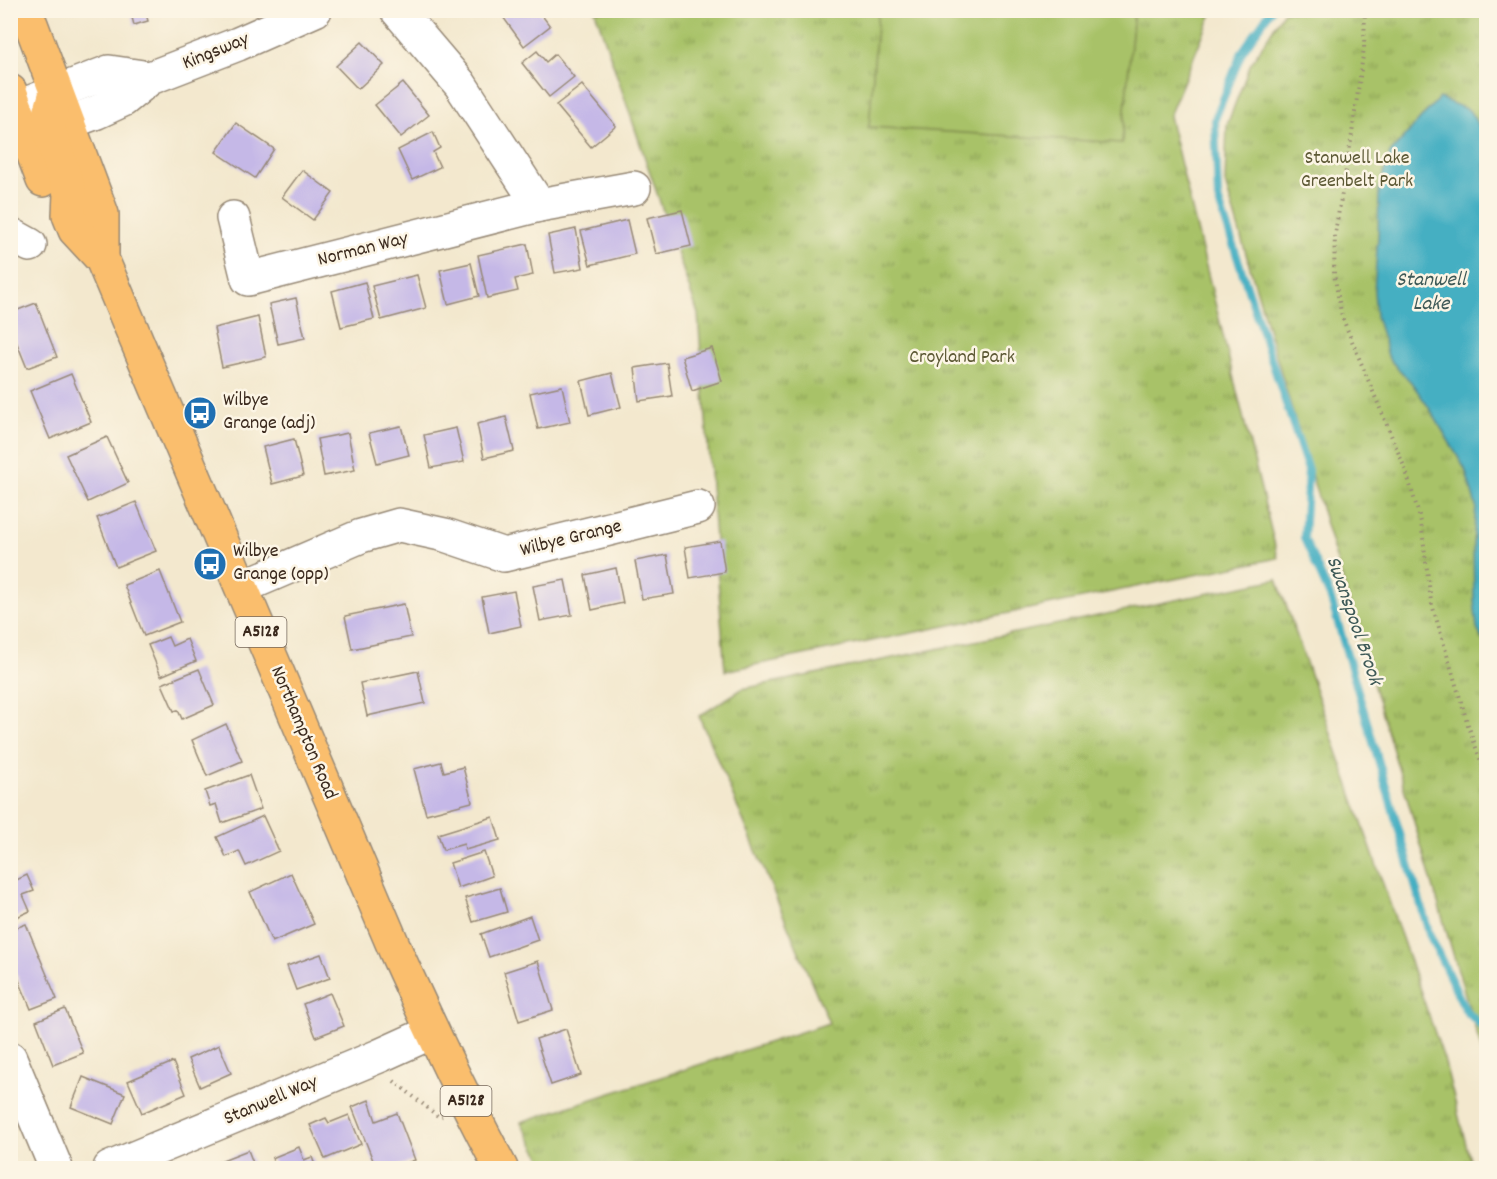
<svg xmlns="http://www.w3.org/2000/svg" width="1497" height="1179" viewBox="0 0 1497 1179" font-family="Dekko,sans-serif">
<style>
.grass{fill:url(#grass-tufts);stroke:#727643;stroke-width:1.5}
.pitch{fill:#a8c268;stroke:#727643;stroke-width:1.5}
.water{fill:#44afc2;stroke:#406c70;stroke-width:1.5}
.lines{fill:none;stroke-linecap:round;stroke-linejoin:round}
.stream{stroke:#44afc2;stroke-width:8}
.building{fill:#c5b8e7}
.minor-casing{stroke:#978976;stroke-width:36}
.major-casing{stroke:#978976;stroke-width:36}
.path{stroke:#978976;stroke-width:4;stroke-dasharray:1.5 4.5;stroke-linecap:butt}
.minor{stroke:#fff;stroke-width:33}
.major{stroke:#fabe6d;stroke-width:33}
.labels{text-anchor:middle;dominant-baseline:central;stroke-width:5;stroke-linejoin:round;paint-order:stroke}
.shield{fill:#fcf5e5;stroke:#75675a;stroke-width:1.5}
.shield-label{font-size:18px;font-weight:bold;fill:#3b2a1e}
.street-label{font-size:20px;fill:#3b2a1e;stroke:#fcf5e5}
.park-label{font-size:20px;fill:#5c5834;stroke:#fcf5e5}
.poi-label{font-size:20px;fill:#3b2a1e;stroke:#fcf5e5;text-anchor:start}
.water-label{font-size:21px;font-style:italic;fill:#3e5957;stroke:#fcf5e5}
</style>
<defs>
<pattern id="grass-tufts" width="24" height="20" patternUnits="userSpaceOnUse" patternTransform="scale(1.5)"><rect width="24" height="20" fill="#a8c268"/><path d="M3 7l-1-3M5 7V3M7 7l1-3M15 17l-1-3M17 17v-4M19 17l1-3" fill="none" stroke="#8a9e55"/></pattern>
</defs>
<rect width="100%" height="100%" fill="#fcf5e5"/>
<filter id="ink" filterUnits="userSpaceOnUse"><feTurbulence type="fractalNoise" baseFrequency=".0167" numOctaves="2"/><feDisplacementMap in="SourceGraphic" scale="12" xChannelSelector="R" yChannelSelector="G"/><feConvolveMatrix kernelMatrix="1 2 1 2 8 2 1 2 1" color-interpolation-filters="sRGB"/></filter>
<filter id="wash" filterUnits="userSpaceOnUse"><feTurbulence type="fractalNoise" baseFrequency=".008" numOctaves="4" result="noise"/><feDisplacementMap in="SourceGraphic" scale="24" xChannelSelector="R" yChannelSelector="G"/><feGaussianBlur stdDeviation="1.35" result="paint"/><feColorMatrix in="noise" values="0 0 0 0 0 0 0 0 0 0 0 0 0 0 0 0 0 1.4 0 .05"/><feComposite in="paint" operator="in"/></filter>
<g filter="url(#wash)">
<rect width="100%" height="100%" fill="#f3e8ce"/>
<g class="grass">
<polygon points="595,11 1213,11 1169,116 1278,558 725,671 698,314"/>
<polygon points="1284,11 1486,11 1486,1065 1225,183 1227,125 1250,65"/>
<polygon points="1277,579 1444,1059 1472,1168 547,1168 521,1122 829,1023 699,716 742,689"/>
</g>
<polygon class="pitch" points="878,11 1134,11 1122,143 869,127"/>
<polygon class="water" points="1439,98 1469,110 1486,137 1486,646 1477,629 1474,600 1473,544 1476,506 1465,469 1430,409 1411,382 1389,359 1376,316 1374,291 1378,236 1379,188 1390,153"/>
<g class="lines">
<polyline class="stream" points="1271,10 1242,52 1215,119 1218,199 1308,470 1304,538 1330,596 1430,936 1466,1011 1486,1030"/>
</g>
<g id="blocks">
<g class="building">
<polygon points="130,10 145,10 148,21 134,25"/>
<polygon points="498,10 538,10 550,26 524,46"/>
<polygon points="362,42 384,65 358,89 336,66"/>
<polygon points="537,51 546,62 555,54 574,77 549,97 522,63"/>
<polygon points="403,83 429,115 401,137 375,105"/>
<polygon points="582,85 616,126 591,147 556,105"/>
<polygon points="236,123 274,149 255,178 216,152"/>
<polygon points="433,132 440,148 433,152 440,167 412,180 398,150"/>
<polygon points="302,170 333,193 313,220 282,197"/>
<polygon points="682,210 691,246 656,254 647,218"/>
<polygon points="627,220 635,254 590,265 581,231"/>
<polygon points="576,229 583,268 555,273 548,235"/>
<polygon points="527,244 533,275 515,279 518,291 487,298 478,255"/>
<polygon points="471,263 479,296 448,304 440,270"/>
<polygon points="417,275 426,308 381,320 372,286"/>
<polygon points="365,282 374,319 341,327 332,291"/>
<polygon points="296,298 305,338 278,344 269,304"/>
<polygon points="36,303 57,357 27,368 10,326 10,313"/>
<polygon points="258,317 266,357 222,367 214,328"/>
<polygon points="712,348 722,381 692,391 682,357"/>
<polygon points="667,363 672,396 639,401 635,368"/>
<polygon points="612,373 621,407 589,415 581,381"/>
<polygon points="71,374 91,422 50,439 30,391"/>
<polygon points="562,386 570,422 538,429 530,393"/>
<polygon points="506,417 514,451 484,458 477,424"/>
<polygon points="401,426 409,455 377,463 369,433"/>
<polygon points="456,428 464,462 431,468 424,435"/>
<polygon points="348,433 355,470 324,476 317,439"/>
<polygon points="107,437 128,483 88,502 66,455"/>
<polygon points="294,439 303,476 272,484 263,447"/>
<polygon points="136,502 156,551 116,567 97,518"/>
<polygon points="720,541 725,572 690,578 685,547"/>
<polygon points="667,555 674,594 642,599 635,561"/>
<polygon points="616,568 623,603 592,610 585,575"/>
<polygon points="160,571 180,622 144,636 124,585"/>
<polygon points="565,580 572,615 540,621 533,586"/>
<polygon points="514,591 521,626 489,633 482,597"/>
<polygon points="404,604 411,637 352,649 345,616"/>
<polygon points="168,637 172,646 187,639 196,661 161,676 148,645"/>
<polygon points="199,669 214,705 182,719 178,710 174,711 162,684"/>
<polygon points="418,671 425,703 367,716 360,683"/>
<polygon points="226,724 242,761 207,776 192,740"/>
<polygon points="441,762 444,772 463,767 472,802 426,814 414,769"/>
<polygon points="249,775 261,809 222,823 216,804 210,806 205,791"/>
<polygon points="263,816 279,851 246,866 239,851 226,857 217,837"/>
<polygon points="493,817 500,840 465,850 464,844 443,850 438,834"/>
<polygon points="484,852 492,876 458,888 450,863"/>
<polygon points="291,873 314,924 272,942 250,892"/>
<polygon points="27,875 34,891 23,895 30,911 10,920 10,883"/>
<polygon points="500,888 507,912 473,922 465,898"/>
<polygon points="530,916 538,940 489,957 481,934"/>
<polygon points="26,924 57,999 31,1009 10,959 10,930"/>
<polygon points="321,954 330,978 296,990 287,966"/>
<polygon points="538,961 553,1010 519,1021 504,972"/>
<polygon points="330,993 344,1026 316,1037 303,1004"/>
<polygon points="65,1009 83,1053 53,1065 36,1021"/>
<polygon points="566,1029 581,1075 551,1085 536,1039"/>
<polygon points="219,1045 231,1073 200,1087 188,1059"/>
<polygon points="173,1062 186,1094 142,1113 128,1081"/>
<polygon points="83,1077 125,1094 113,1124 71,1107"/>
<polygon points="369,1100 376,1121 397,1113 415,1160 393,1168 376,1168 352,1107"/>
<polygon points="349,1115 361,1144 325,1159 310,1125 326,1118 329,1123"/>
<polygon points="299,1147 304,1160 312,1157 316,1168 276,1168 272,1158"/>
<polygon points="248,1150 255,1168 202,1168"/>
</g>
</g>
</g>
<g filter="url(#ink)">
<use href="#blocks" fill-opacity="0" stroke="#978976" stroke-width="1.5"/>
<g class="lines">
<g class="minor-casing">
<g id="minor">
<polyline points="397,10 460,84 539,205"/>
<polyline points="10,110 109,72 150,78"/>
<polyline points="10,144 97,112 123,100 150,78 238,44 315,10"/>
<polyline points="233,218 248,279 539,205 634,188"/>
<polyline points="10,234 30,245"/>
<polyline points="242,587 361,536 399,525 445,535 504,555 698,507"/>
<polyline points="10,1058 56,1168"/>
<polyline points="110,1168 379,1056 432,1032"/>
</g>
</g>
<g class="major-casing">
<g id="major">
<polyline points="18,10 31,24 102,214 102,259"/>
<polyline points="10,91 43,180"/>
<path d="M 56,92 L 50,114 L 49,130 L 70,193 L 69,215 L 75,230 L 102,259 L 396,952 C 429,1025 463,1098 501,1168"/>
</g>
</g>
<g class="path">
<polyline points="1365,10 1364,48 1351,141 1335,233 1334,274 1342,317 1406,471 1421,522 1431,601 1468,725 1486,776"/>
<polyline points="394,1081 439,1117 442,1116"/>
</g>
<use href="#minor" class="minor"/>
<use href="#major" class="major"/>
</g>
</g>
<defs>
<g id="bus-disc" transform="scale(1.725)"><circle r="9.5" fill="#1f6fb2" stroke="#fcf5e5"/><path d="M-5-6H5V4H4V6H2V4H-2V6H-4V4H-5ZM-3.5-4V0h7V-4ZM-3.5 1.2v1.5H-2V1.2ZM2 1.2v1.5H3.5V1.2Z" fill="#fff"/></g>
</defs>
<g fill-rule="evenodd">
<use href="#bus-disc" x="200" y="413"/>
<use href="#bus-disc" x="210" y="564"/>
</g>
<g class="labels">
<g class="shield">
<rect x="235.5" y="617" width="51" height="30" rx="4.5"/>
<rect x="440.5" y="1086" width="51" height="30" rx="4.5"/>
</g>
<g class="shield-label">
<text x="261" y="632">A5128</text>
<text x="466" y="1101">A5128</text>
</g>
<g class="street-label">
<text transform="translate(216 52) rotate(-22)">Kingsway</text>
<text transform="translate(363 250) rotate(-14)">Norman Way</text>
<text transform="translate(571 539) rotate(-14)">Wilbye Grange</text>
<text transform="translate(303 733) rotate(67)">Northampton Road</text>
<text transform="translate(271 1101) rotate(-23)">Stanwell Way</text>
</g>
<g class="park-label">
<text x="1357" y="159">Stanwell Lake<tspan x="1357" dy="23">Greenbelt Park</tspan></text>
<text x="962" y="358">Croyland Park</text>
</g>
<g class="poi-label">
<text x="223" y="401">Wilbye<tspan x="223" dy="23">Grange (adj)</tspan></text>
<text x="233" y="552">Wilbye<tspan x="233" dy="23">Grange (opp)</tspan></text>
</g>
<g class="water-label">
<text x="1431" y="281">Stanwell<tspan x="1431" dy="24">Lake</tspan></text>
<text transform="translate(1353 621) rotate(71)">Swanspool Brook</text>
</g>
</g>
<rect width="1497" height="1179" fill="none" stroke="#fcf5e5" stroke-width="36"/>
</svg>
